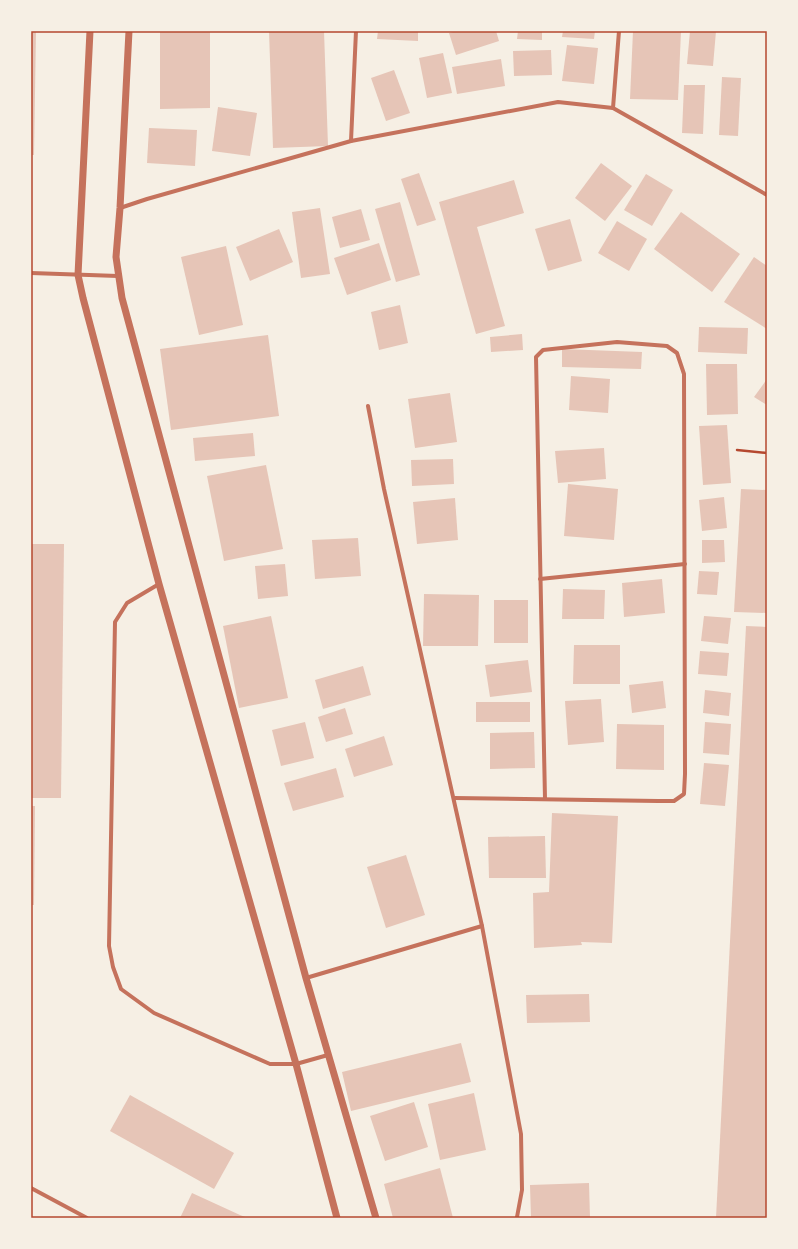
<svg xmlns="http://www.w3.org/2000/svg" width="798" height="1249" viewBox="0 0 798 1249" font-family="'Fira Sans',sans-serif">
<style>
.building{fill:#e6c5b7}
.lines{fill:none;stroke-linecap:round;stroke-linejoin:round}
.path{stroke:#b5482f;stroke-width:2.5}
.minor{stroke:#c5725c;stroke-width:4}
.tertiary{stroke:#c5725c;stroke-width:7}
.neatline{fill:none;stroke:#b5482f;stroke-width:1.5}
</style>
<rect width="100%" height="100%" fill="#f6efe4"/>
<g class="building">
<polygon points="31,31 36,31 34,155 31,155"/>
<polygon points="160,31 210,31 210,108 160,109"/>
<polygon points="269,31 324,31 328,146 273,148"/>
<polygon points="378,31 418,31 418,41 377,39"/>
<polygon points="457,31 496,31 499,41 456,55 449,33"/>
<polygon points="518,31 542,31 542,40 517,39"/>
<polygon points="563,31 595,31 594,39 562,37"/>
<polygon points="633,31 681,31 678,100 630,99"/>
<polygon points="690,31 716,31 713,66 687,64"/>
<polygon points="567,45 598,48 594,84 562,81"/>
<polygon points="551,50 552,75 514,76 513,51"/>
<polygon points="443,53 452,93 427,98 419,58"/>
<polygon points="501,59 505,86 457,94 452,67"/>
<polygon points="394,70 410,113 386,121 371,78"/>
<polygon points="722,77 741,78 738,136 719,135"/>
<polygon points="684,85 705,85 703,134 682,133"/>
<polygon points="218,107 257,113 250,156 212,151"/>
<polygon points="149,128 197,130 195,166 147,163"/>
<polygon points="601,163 632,186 605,221 575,198"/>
<polygon points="419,173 436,220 417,226 401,179"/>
<polygon points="646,174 673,190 652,226 624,210"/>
<polygon points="514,180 524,213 477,227 505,326 476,334 439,202"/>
<polygon points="400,202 420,275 396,282 375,209"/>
<polygon points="320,208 330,274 301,278 292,212"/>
<polygon points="361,209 370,240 340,248 332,217"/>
<polygon points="681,212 740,254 712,292 654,249"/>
<polygon points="570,219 582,261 548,271 535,229"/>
<polygon points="617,221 647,239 629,271 598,253"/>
<polygon points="279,229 293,262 250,281 236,247"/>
<polygon points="379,243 391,280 347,295 334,258"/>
<polygon points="226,246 243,325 199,335 181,257"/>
<polygon points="754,257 767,266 767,329 724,302"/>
<polygon points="400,305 408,343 379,350 371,312"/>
<polygon points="699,327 748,328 747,354 698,352"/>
<polygon points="522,334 523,350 491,352 490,337"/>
<polygon points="268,335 279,416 171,430 160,349"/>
<polygon points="562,349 642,352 641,369 562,367"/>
<polygon points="706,364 737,364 738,414 707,415"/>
<polygon points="571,376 610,379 608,413 569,410"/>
<polygon points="767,379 767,405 754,397"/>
<polygon points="450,393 457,442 415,448 408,399"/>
<polygon points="727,425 731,483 703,485 699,426"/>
<polygon points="253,433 255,456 195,461 193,438"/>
<polygon points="604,448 606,479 558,483 555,451"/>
<polygon points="453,459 454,484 412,486 411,460"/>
<polygon points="266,465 283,549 224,561 207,476"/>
<polygon points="568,484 618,489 614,540 564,536"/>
<polygon points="741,489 767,490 767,613 734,612"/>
<polygon points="724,497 727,528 702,531 699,500"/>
<polygon points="455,498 458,540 417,544 413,502"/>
<polygon points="358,538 361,576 315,579 312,540"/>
<polygon points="702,540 724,540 725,562 702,563"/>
<polygon points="31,544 64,544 61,798 31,798"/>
<polygon points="285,564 288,596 258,599 255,566"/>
<polygon points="699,571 719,572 717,595 697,594"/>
<polygon points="662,579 665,613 624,617 622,583"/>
<polygon points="563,589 605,590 604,619 562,619"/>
<polygon points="424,594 479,595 478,646 423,646"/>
<rect x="494" y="600" width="34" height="43"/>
<polygon points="271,616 288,698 239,708 223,626"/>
<polygon points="704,616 731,618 728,644 701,641"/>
<polygon points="746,626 767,627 767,1218 716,1218"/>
<polygon points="574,645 620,645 620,684 573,684"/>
<polygon points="700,651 729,653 727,676 698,674"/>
<polygon points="528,660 532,692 490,697 485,665"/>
<polygon points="363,666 371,695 323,709 315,680"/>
<polygon points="663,681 666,708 632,713 629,685"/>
<polygon points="705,690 731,693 729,716 703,713"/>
<polygon points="601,699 604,742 568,745 565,701"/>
<rect x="476" y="702" width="54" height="20"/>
<polygon points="345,708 353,734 326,742 318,717"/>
<polygon points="305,722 314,758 281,766 272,730"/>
<polygon points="705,722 731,724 729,755 703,753"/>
<polygon points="617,724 664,725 664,770 616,769"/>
<polygon points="534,732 535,768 490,769 490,733"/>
<polygon points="384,736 393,765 354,777 345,749"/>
<polygon points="704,763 729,765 725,806 700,804"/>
<polygon points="336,768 344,797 293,811 284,783"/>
<polygon points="31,806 35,806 34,905 31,905"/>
<polygon points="552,813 618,816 612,943 581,942 582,945 534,948 533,893 549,892"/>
<polygon points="545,836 546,878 489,878 488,837"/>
<polygon points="406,855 425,915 386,928 367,867"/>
<polygon points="589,994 590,1022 527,1023 526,995"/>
<polygon points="461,1043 471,1082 351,1111 342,1072"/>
<polygon points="474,1093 486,1150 440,1160 428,1104"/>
<polygon points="130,1095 234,1153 214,1189 110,1131"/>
<polygon points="414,1102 428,1147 385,1161 370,1116"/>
<polygon points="440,1168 453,1218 393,1218 384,1184"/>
<polygon points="589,1183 590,1218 531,1218 530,1185"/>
<polygon points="192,1193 240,1215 248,1218 180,1218"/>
</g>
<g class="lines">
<polyline class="path" points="737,450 767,453"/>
<g class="minor">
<polyline points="613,108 619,31"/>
<polyline points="351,141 356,31"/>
<polyline points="120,208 147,199 351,141 558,102 613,108 767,195"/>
<polyline points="31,273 118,276"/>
<polyline points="368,406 384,489 482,926 521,1134 522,1190 517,1217"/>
<polyline points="540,579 685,564"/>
<polyline points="159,584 127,603 115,622 109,946 113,967 121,989 154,1013 270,1064 296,1064 328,1055"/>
<polyline points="454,798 658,801 674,801 684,794 685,774 684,374 677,353 667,346 617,342 543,350 536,357 545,799"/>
<polyline points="306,978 482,926"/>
<polyline points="31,1188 87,1218"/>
</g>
<g class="tertiary">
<polyline points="90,31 78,275 83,298 159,584 296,1064 337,1218"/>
<polyline points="129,31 120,208 116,257 122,298 306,978 376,1218"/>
</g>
</g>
<rect width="798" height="1249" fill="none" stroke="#f6efe4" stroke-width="64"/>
<rect x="32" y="32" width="734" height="1185" class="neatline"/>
</svg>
